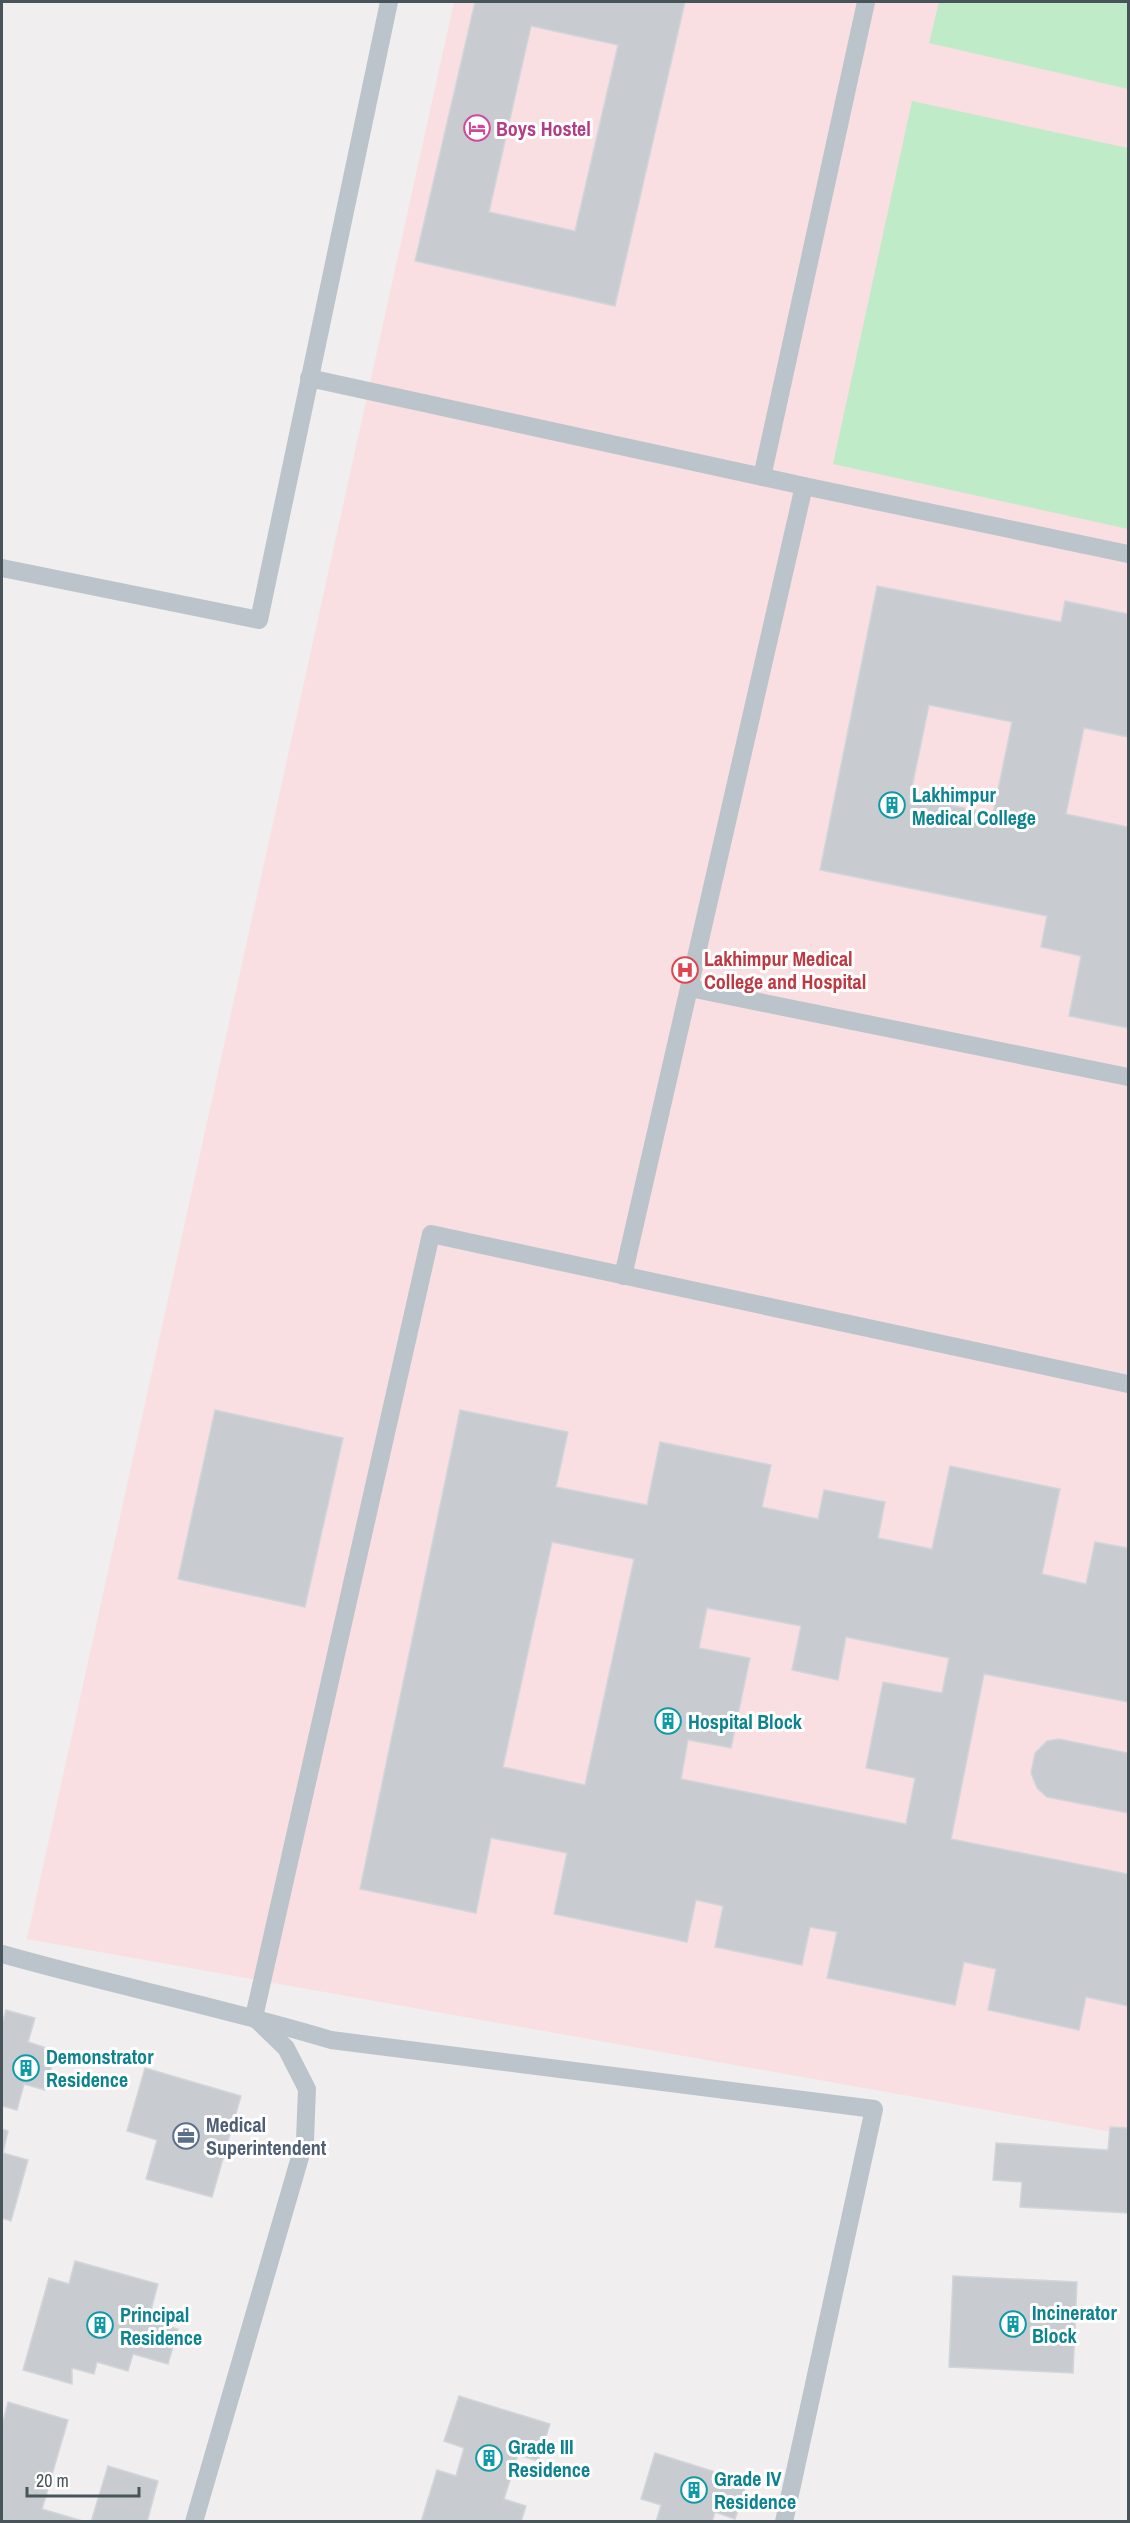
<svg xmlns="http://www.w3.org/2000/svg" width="1130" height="2523" viewBox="0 0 1130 2523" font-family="'Archivo Narrow',sans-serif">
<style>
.medical{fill:#f9dfe1}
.green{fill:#bfebc9}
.building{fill:#c8ccd0;stroke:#d2d5d9;stroke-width:1.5;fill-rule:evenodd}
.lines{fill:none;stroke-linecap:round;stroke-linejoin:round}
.service{stroke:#bac4ca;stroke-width:18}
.labels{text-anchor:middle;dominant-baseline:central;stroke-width:6;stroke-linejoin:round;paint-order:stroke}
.hotel-label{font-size:20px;font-weight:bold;fill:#b23c85;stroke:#fff;text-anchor:start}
.culture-label{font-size:20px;font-weight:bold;fill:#0d838f;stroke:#fff;text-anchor:start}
.health-label{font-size:20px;font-weight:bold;fill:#be3a42;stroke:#fff;text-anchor:start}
.service-label{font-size:20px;font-weight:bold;fill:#4e5e75;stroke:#fff;text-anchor:start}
</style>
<rect width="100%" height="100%" fill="#f0eeee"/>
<polygon class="medical" points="454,2 1128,2 1128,2135 27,1939"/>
<g class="green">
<polygon points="939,2 1128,2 1128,89 929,43"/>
<polygon points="912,101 1128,148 1128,529 833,464"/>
</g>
<g class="building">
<path d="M 475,2 L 685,2 L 615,306 L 415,261 ZM 531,26 L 618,45 L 575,231 L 489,212 Z"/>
<path d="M 877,586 L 1061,622 L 1065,601 L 1128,614 L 1128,737 L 1084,728 L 1066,814 L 1128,827 L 1128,1028 L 1069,1016 L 1081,956 L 1041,947 L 1047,916 L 820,870 ZM 929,705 L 1012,722 L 993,814 L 910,797 Z"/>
<polygon points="215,1410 343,1438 305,1607 178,1579"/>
<path d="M 460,1410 L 568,1432 L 556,1487 L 647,1505 L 660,1442 L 771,1465 L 762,1507 L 818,1519 L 824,1490 L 885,1502 L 878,1538 L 932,1549 L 950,1466 L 1060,1489 L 1042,1574 L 1086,1584 L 1095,1542 L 1128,1548 L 1128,1702 L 984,1674 L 951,1839 L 1128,1874 L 1128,2006 L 1086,1997 L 1079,2030 L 988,2010 L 996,1969 L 964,1962 L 955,2005 L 827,1978 L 837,1932 L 810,1927 L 802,1965 L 715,1947 L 723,1906 L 696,1900 L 687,1942 L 554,1914 L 567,1853 L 491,1838 L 476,1913 L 360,1889 ZM 552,1542 L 634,1559 L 585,1785 L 503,1767 ZM 707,1608 L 801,1626 L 792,1670 L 838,1680 L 846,1637 L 949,1658 L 942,1693 L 883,1682 L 866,1768 L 915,1778 L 906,1824 L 681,1779 L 688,1740 L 731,1748 L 750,1658 L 699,1648 Z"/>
<polygon points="1059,1739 1128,1753 1128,1813 1047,1797 1037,1788 1031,1773 1035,1753 1047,1741"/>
<polygon points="6,2010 35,2018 28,2042 56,2051 45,2090 24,2084 17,2110 2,2106 2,2025"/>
<polygon points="145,2068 241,2096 212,2197 146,2179 157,2140 127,2131"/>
<polygon points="1110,2127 1128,2128 1128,2213 1020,2207 1022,2182 993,2180 996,2143 1108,2150"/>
<polygon points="2,2129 8,2131 3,2153 28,2160 11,2221 2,2218"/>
<polygon points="75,2261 158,2284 148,2321 178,2329 168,2364 133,2354 128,2371 97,2362 94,2374 72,2368 72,2384 23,2370 49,2278 69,2284"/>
<polygon points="953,2276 1077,2282 1073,2373 949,2367"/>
<polygon points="459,2396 550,2424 538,2461 518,2455 504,2499 526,2506 521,2522 421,2522 437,2470 456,2476 464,2448 444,2441"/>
<polygon points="8,2402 68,2420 42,2509 86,2522 2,2522 2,2426"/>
<polygon points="655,2453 747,2482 735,2519 715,2512 712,2522 656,2522 661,2505 641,2499"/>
<polygon points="108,2466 158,2481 147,2522 91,2522"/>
</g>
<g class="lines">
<g class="service">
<polyline points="309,378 804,486"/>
<polyline points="762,477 866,2"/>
<polyline points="2,568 259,620 389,2"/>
<polyline points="690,988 1128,1077"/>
<polyline points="623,1276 804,486 1128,554"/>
<path d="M 2,1954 C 111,1985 222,2007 331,2040 L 874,2109 L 784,2522"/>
<polyline points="254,2017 431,1234 1128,1384"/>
<polyline points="194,2522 305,2140 307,2089 286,2048 257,2020"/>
</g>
</g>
<defs>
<g id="hotel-ring" transform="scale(1.35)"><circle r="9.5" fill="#fff" stroke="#d1479c" stroke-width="1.5"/><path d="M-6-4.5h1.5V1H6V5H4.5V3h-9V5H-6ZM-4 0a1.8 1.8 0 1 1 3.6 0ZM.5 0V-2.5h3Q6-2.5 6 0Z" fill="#d1479c"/></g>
<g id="building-ring" transform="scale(1.35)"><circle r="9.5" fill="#fff" stroke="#0f9aa8" stroke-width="1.5"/><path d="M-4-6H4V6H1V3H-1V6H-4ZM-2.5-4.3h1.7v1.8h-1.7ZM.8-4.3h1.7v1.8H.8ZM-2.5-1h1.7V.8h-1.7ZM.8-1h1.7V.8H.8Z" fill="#0f9aa8"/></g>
<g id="hospital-ring" transform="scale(1.35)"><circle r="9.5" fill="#fff" stroke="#e0444e" stroke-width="1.5"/><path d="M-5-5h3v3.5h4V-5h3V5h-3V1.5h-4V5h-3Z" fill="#e0444e"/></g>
<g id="office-ring" transform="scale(1.35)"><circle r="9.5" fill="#fff" stroke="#5c6f8a" stroke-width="1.5"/><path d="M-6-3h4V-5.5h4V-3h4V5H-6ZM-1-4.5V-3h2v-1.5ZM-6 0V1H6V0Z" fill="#5c6f8a"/></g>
</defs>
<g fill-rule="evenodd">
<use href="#hotel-ring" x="477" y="128"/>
<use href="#building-ring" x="892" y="805"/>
<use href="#hospital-ring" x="685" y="970"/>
<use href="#building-ring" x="668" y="1721"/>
<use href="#building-ring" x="26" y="2068"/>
<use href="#office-ring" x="186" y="2136"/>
<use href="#building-ring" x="1013" y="2324"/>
<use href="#building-ring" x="100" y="2325"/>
<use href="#building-ring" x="489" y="2458"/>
<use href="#building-ring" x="694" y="2490"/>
</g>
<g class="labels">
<g class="hotel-label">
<text x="496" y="128">Boys Hostel</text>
</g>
<g class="culture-label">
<text x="912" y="794">Lakhimpur<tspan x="912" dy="23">Medical College</tspan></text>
<text x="688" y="1721">Hospital Block</text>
<text x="46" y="2056">Demonstrator<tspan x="46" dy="23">Residence</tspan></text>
<text x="1032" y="2312">Incinerator<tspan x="1032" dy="23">Block</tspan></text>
<text x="120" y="2314">Principal<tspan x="120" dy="23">Residence</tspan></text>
<text x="508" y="2446">Grade III<tspan x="508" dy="23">Residence</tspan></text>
<text x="714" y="2478">Grade IV<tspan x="714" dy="23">Residence</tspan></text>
</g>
<g class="health-label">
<text x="704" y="958">Lakhimpur Medical<tspan x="704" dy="23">College and Hospital</tspan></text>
</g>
<g class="service-label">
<text x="206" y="2124">Medical<tspan x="206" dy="23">Superintendent</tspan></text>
</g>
</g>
<rect width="1130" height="2523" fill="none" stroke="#47545a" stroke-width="6"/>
<path d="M27 2487v9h112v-9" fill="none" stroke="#47545a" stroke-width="3"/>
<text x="36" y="2487" font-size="18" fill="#47545a" stroke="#ffffff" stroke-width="4.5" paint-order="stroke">20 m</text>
</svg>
